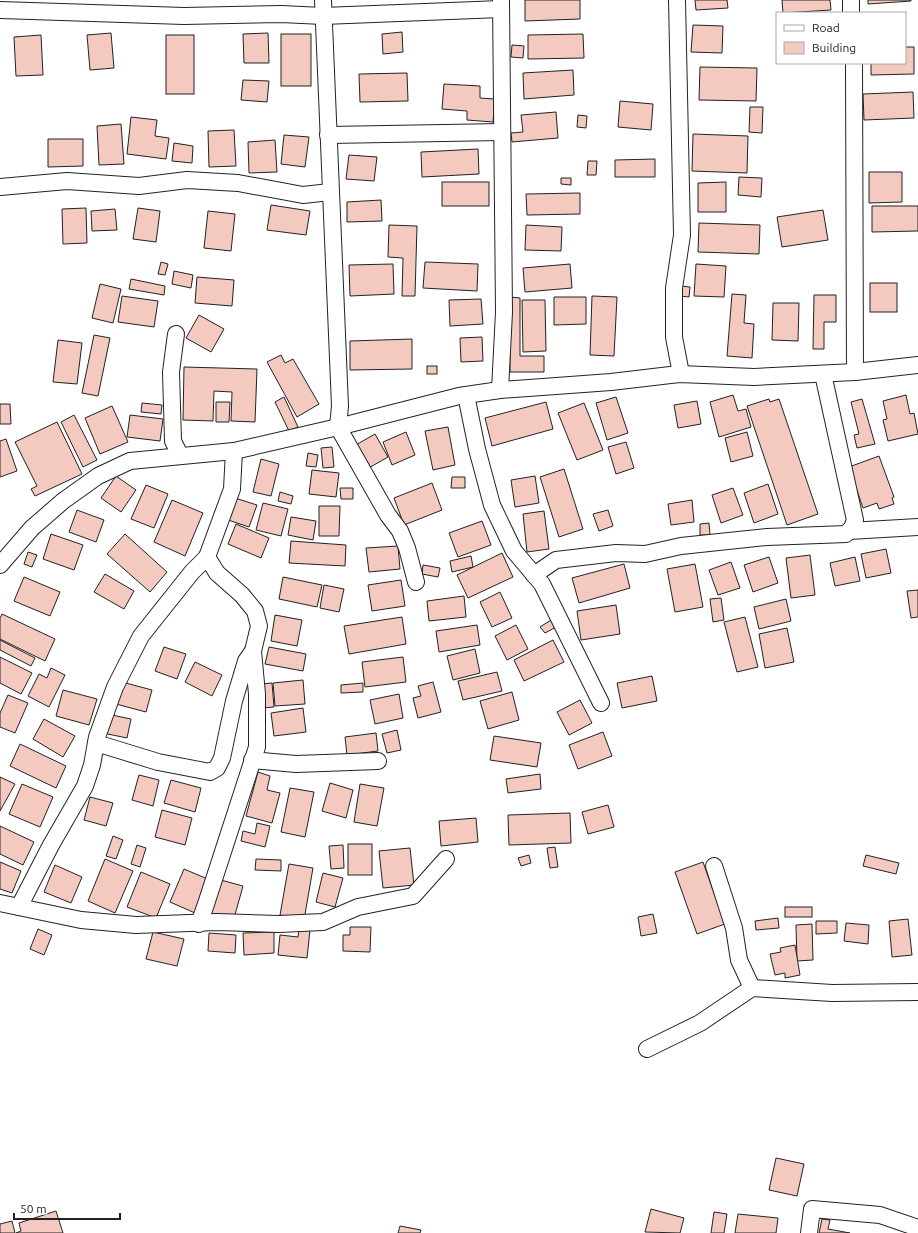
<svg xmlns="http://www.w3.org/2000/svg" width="918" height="1233" viewBox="0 0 918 1233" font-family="Ubuntu,sans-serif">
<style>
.building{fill:#f3c9c0;stroke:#222}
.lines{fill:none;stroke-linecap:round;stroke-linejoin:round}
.minor-casing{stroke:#222;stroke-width:18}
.minor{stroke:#fff;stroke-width:16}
</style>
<rect width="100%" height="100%" fill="#fff"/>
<g class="building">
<polygon points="525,0 580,0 580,19 525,21"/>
<polygon points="695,0 727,0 728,8 696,10"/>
<polygon points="782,0 830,0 831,10 783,13"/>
<polygon points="868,0 911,0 911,1 868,4"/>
<polygon points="693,25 723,26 722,53 691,52"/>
<polygon points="402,32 403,52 383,54 382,34"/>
<polygon points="111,33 114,68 90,70 87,35"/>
<polygon points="268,33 269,63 244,63 243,34"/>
<rect x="281" y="34" width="30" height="52"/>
<polygon points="583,34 584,58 528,59 528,35"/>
<polygon points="41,35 43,75 16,76 14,37"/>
<rect x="166" y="35" width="28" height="59"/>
<polygon points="512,45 524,46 523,58 511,57"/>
<polygon points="905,47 914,47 914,74 871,75 871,63 905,63"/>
<polygon points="700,67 757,68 756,101 699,100"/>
<polygon points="573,70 574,95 524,99 523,73"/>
<polygon points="407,73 408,101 360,102 359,74"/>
<polygon points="243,80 269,81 267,102 241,100"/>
<polygon points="444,84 480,86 480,98 495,99 493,122 467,120 467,111 442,109"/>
<polygon points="913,92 914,118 864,120 863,94"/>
<polygon points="620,101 653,104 651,130 618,127"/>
<polygon points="750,107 763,107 762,133 749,132"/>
<polygon points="556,112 558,138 512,142 511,133 523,132 521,115"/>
<polygon points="578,115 587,116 586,128 577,127"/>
<polygon points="131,117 157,120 155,136 169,138 166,159 127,154"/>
<polygon points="121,124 124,164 99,165 97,126"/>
<polygon points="234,130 236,166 209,167 208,131"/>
<polygon points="693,134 748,136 747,173 692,171"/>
<polygon points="284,135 309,137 305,167 281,164"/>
<polygon points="48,139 83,139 83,166 48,167"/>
<polygon points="275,140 277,172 249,173 248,142"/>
<polygon points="174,143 193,146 192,163 172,161"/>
<polygon points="478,149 479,174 422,177 421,152"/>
<polygon points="349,155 377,157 374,181 346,179"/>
<polygon points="655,159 655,177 615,177 615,160"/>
<polygon points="588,161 597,161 596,175 587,175"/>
<polygon points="869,172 902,172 902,202 869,203"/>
<polygon points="739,177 762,178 761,197 738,195"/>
<polygon points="561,178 571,178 571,185 561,184"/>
<rect x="442" y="182" width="47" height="24"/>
<polygon points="726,182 726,212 698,212 698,183"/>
<polygon points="580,193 580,214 527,215 526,194"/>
<polygon points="381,200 382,221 347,222 347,202"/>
<polygon points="271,205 310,211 306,235 267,230"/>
<polygon points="872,206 918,206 918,231 872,232"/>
<polygon points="86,208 87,243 63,244 62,209"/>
<polygon points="138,208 160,211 156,242 133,239"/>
<polygon points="115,209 117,230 92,231 91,211"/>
<polygon points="823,210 828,240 782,247 777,217"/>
<polygon points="208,211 235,214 231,251 204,248"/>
<polygon points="699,223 760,225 759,254 698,252"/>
<polygon points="389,225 417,226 415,296 402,296 403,258 388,257"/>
<polygon points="526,225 562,227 561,251 525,250"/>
<polygon points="161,262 168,264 165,275 158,274"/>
<polygon points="425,262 478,264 477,291 423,288"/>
<polygon points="393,264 394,294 350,296 349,265"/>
<polygon points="570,264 572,288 525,292 523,268"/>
<polygon points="696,264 726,266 724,297 694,296"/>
<polygon points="174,271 193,275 191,288 172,284"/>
<polygon points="197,277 234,280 232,306 195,303"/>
<polygon points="131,279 165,286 164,295 129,289"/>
<rect x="870" y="283" width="27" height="29"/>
<polygon points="100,284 121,289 113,323 92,318"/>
<polygon points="681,286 690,287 689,297 680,296"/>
<polygon points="732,294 746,295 744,323 754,324 752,358 727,356"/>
<polygon points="814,295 836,295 836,322 824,322 824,349 813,349"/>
<polygon points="122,296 158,301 154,327 118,322"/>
<polygon points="592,296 617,297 614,356 590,355"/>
<polygon points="510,297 520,298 520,356 544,356 544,372 510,372"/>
<polygon points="554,297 586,297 586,324 554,325"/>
<polygon points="481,299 483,324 450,326 449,300"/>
<polygon points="522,300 545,300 546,351 523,352"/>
<polygon points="773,303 799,303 798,341 772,340"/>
<polygon points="199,315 224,329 211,352 186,338"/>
<polygon points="94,335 110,338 98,396 82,393"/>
<polygon points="482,337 483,361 461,362 460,338"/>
<polygon points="412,339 412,369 350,370 350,341"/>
<polygon points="58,340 82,343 77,384 53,382"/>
<polygon points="281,355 285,363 293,359 319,404 297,417 267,362"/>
<rect x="427" y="366" width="10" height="8"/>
<polygon points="184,367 257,369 255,422 231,421 232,392 214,391 213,421 183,420"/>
<polygon points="733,395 738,411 746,409 751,427 719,437 710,402"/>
<polygon points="906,395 910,414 914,413 918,434 888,441 883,420 887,419 883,401"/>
<polygon points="284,397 298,427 289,431 275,402"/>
<polygon points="616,397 628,433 607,440 596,403"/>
<polygon points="769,399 770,402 779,399 818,514 787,525 747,406"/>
<polygon points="862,399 875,444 857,448 854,435 859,434 851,402"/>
<polygon points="697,401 701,424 678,428 674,405"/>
<polygon points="216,402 230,402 229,422 216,422"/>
<polygon points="546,402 553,429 492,446 485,418"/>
<polygon points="142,403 162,405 161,414 141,412"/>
<polygon points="584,403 603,450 577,460 558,413"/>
<polygon points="0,404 10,404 11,424 0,424"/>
<polygon points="112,406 128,442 100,454 85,418"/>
<polygon points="74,415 97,460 83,467 61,422"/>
<polygon points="130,415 163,419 160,441 127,437"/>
<polygon points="57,422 82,474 35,496 31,489 37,486 15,442"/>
<polygon points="448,427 455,465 433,470 425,431"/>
<polygon points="406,432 415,455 392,465 383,442"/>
<polygon points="747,432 753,456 731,462 725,438"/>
<polygon points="375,434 388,457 367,469 354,446"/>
<polygon points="6,439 17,471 0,477 0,441"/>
<polygon points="626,442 634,468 616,474 608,447"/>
<polygon points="332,447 334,467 323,468 321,448"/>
<polygon points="308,453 318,455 316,467 306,466"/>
<polygon points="879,456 894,497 892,498 894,504 879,509 877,503 863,508 849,467"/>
<polygon points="261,459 279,464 271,496 253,492"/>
<polygon points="564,469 583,529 559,537 540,477"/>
<polygon points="312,470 339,473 336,497 309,494"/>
<polygon points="116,476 136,490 121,512 101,498"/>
<polygon points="535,476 539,503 515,507 511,480"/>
<polygon points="452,477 465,477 465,488 451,488"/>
<polygon points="432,483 442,510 404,525 394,498"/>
<polygon points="768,484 778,514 754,523 744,493"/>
<polygon points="146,485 168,494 154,528 131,519"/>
<polygon points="340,488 353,488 353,499 341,499"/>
<polygon points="733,488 743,515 721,523 712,495"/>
<polygon points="280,492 293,496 291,504 278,501"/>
<polygon points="235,498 257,505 249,527 228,520"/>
<polygon points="172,500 203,513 185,556 154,542"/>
<polygon points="692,500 694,522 671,525 668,504"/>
<polygon points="263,503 288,509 281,536 256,530"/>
<polygon points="319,506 340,506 339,536 319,536"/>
<polygon points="77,510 104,520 96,542 69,532"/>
<polygon points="608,510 613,526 599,531 593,514"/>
<polygon points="544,511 549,549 527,552 523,514"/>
<polygon points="291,517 316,521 313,540 288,535"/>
<polygon points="482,521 491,545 458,557 449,533"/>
<polygon points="709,523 710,535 700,535 700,524"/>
<polygon points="236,524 269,538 261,558 228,544"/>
<polygon points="51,534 83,545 74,570 43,559"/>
<polygon points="125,534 167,572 150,592 107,554"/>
<polygon points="291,541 346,545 345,566 289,563"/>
<polygon points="398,546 400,569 369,572 366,548"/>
<polygon points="886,549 891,573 866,578 861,554"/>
<polygon points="28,552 37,555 32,567 24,564"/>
<polygon points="502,553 513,577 468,598 457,575"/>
<polygon points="810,555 815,595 791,598 786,558"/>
<polygon points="471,556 473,567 452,572 450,561"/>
<polygon points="769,557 778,583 753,592 744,565"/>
<polygon points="855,557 860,581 835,586 830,563"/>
<polygon points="731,562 740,588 718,595 709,570"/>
<polygon points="624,564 630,588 579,603 572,578"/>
<polygon points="695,564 703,607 675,612 667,569"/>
<polygon points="423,565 440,568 438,577 422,574"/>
<polygon points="105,574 134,591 124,609 94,592"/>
<polygon points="24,577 60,592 50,616 14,601"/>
<polygon points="283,577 322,585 317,607 279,599"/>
<polygon points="401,580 405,606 372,611 368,585"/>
<polygon points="324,585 344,589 339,612 320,608"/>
<polygon points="918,590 918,617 911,618 907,591"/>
<polygon points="500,592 512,618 492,627 480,602"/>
<polygon points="464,596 466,617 429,621 427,601"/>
<polygon points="721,598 724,620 713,622 710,599"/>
<polygon points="786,599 791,621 759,629 754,607"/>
<polygon points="616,605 620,634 581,640 577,611"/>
<polygon points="2,614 55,639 45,661 0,639 0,618"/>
<polygon points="275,615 302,620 297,646 271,641"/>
<polygon points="402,617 406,644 349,654 344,626"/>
<polygon points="745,617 758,667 737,672 724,622"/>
<polygon points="551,620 558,626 545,633 540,627"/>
<polygon points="477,625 480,645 439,652 436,631"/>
<polygon points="516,625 528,649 507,660 495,636"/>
<polygon points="787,628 794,662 765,668 759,634"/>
<polygon points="0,640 35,658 31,666 0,650"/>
<polygon points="553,640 564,662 524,681 514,660"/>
<polygon points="164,647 186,654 177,679 155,671"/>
<polygon points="269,647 306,654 303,671 265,664"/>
<polygon points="475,649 480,673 453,680 447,656"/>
<polygon points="0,657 32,673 21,694 0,683"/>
<polygon points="403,657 406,682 365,687 362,662"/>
<polygon points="195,662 222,675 212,696 185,682"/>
<polygon points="51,668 65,675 49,707 28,696 39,674 47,678"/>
<polygon points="497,672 502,691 463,700 458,681"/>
<polygon points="652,676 657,701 622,708 617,683"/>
<polygon points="303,680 305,704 275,706 273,683"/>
<polygon points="122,682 152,690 146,712 116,704"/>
<polygon points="433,682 441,712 418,718 413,698 421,696 418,686"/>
<polygon points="272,683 274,707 262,708 260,684"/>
<polygon points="363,683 363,692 341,693 341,685"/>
<polygon points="63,690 97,699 89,725 56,716"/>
<polygon points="512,692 519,720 488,729 480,701"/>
<polygon points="399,694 403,718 375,724 370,700"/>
<polygon points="8,695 28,703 15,733 0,727 0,713"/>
<polygon points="580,700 592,723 569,735 557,712"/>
<polygon points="303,708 306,732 274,736 271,713"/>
<polygon points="107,714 131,719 127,738 103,733"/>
<polygon points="44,719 75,736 63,757 33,739"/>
<polygon points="397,730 401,750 387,753 382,734"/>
<polygon points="603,732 612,756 578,769 569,745"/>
<polygon points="376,733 378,751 347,755 345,737"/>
<polygon points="494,736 541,743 537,767 490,760"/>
<polygon points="20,744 66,766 56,788 10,766"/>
<polygon points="258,772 270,776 267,790 280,793 272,823 246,816"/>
<polygon points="540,774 541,789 508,793 506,779"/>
<polygon points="139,775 159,780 153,806 132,800"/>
<polygon points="0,777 15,784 0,811"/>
<polygon points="171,780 201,788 195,812 164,803"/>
<polygon points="330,783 353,790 346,818 322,811"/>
<polygon points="22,784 53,797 40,827 9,814"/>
<polygon points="360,784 384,788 377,826 354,822"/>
<polygon points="290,788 314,792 305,837 281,832"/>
<polygon points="90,797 113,803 106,826 84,820"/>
<polygon points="608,805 614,827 588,834 582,812"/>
<polygon points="162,810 192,818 185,845 155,837"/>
<polygon points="570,813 571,843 509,845 508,815"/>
<polygon points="476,818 478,842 441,846 439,821"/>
<polygon points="257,823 270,826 265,847 241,841 243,831 255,834"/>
<polygon points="0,826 34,842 23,865 0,854"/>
<polygon points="113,836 123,840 116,859 106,856"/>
<rect x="348" y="844" width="24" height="31"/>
<polygon points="137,845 146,848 140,867 131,864"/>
<polygon points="343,845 344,868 331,869 329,846"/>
<polygon points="555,847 558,867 550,868 547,848"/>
<polygon points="410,848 414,885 383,888 379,851"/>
<polygon points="529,855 531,863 521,866 518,858"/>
<polygon points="866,855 899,863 896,874 863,866"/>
<polygon points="105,859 133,871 115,913 88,901"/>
<polygon points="256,859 281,860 281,871 255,870"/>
<polygon points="0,862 21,871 12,893 0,889"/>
<polygon points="703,862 725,924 697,934 675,872"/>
<polygon points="289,864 313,868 304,920 280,915"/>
<polygon points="55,865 82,877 71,903 44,892"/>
<polygon points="184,869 210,880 195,913 170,902"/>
<polygon points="141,872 170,884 156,918 127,907"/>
<polygon points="323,873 343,878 335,907 316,902"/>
<polygon points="217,879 243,886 233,922 207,915"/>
<rect x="785" y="907" width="27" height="10"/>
<polygon points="653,914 657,933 641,936 638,917"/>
<polygon points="778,918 779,928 756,930 755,921"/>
<polygon points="908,919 912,955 892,957 889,921"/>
<polygon points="816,921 837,921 837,933 816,934"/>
<polygon points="846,923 869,925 868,944 844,941"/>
<polygon points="812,924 813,960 797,961 796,925"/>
<polygon points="350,927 371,927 370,952 343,951 343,935 350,935"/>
<polygon points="38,929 52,935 44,955 30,949"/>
<polygon points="299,929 310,930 307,958 278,955 280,935 298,937"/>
<polygon points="153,932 184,939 177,966 146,959"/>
<polygon points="274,932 274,953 244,955 243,933"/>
<polygon points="209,933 236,935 235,953 208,951"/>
<polygon points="795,945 800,975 785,978 785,973 775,975 770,954 781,952 780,948"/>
<polygon points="776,1158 804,1164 797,1196 769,1190"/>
<polygon points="651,1209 684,1218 680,1233 645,1232"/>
<polygon points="56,1211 63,1233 16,1233 21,1231 19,1223"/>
<polygon points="714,1212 727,1214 724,1233 711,1233"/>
<polygon points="738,1214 778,1218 776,1233 735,1233"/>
<polygon points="822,1219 830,1220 828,1229 850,1233 819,1233"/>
<polygon points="12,1221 15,1233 0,1233 0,1224"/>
<polygon points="400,1226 421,1230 420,1233 398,1233"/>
</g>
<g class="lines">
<g class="minor-casing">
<g id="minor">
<polyline points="323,0 340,406 338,427 388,515 400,531 407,548 416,582"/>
<polyline points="677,0 682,235 674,288 674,337 681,374"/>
<polyline points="851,0 851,13"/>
<polyline points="0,10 184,16 281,14 323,16 501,9"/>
<polyline points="854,63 855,372"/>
<polyline points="328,135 502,132"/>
<polyline points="0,187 67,181 139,186 187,180 238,183 303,195 330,192"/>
<polyline points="176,334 171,372 173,441 180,455"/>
<polyline points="500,390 504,312 501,0"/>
<polyline points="466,395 477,449 492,505 514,551 542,584 601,703"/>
<polyline points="849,531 918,527"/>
<polyline points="0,565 32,528 63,501 98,476 130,461 234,451 338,427 459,396 500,390 611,382 679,374 754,377 855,372 918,365"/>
<polyline points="534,575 556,560 616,553 645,554 681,546 767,537 846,534 852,528 855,520 823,374"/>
<polyline points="96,743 158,762 210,772 217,768 222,758 234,701 246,661 253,651"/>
<polyline points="252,760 296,764 378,761"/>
<polyline points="714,866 734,928 739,960 752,988"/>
<polyline points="0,903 81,920 136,925 217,922 279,924 323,922 358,907 413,896 446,859"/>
<polyline points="19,907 51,845 85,786 92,765 97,737 115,687 141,636 192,572 207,557 232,489 234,451"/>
<polyline points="199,924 206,904 257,747 257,694 253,651 259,626 255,611 242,595 217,573 207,557"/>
<polyline points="647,1049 700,1023 752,988 832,993 918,992"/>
<polyline points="809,1233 812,1209 880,1215 918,1228"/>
</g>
</g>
<use href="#minor" class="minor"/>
</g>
<rect x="776" y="12" width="130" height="52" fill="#ffffff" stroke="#a7a7a7"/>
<rect x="784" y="25" width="20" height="6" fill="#ffffff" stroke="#a7a7a7"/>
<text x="812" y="32" font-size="12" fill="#222222">Road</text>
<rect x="784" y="42" width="20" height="12" fill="#f3c9c0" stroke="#a7a7a7"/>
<text x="812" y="52" font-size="12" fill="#222222">Building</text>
<path d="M14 1213v6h106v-6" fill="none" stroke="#222222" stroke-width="2"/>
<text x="20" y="1213" font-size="12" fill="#222222" stroke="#ffffff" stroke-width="3" paint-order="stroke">50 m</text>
</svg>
